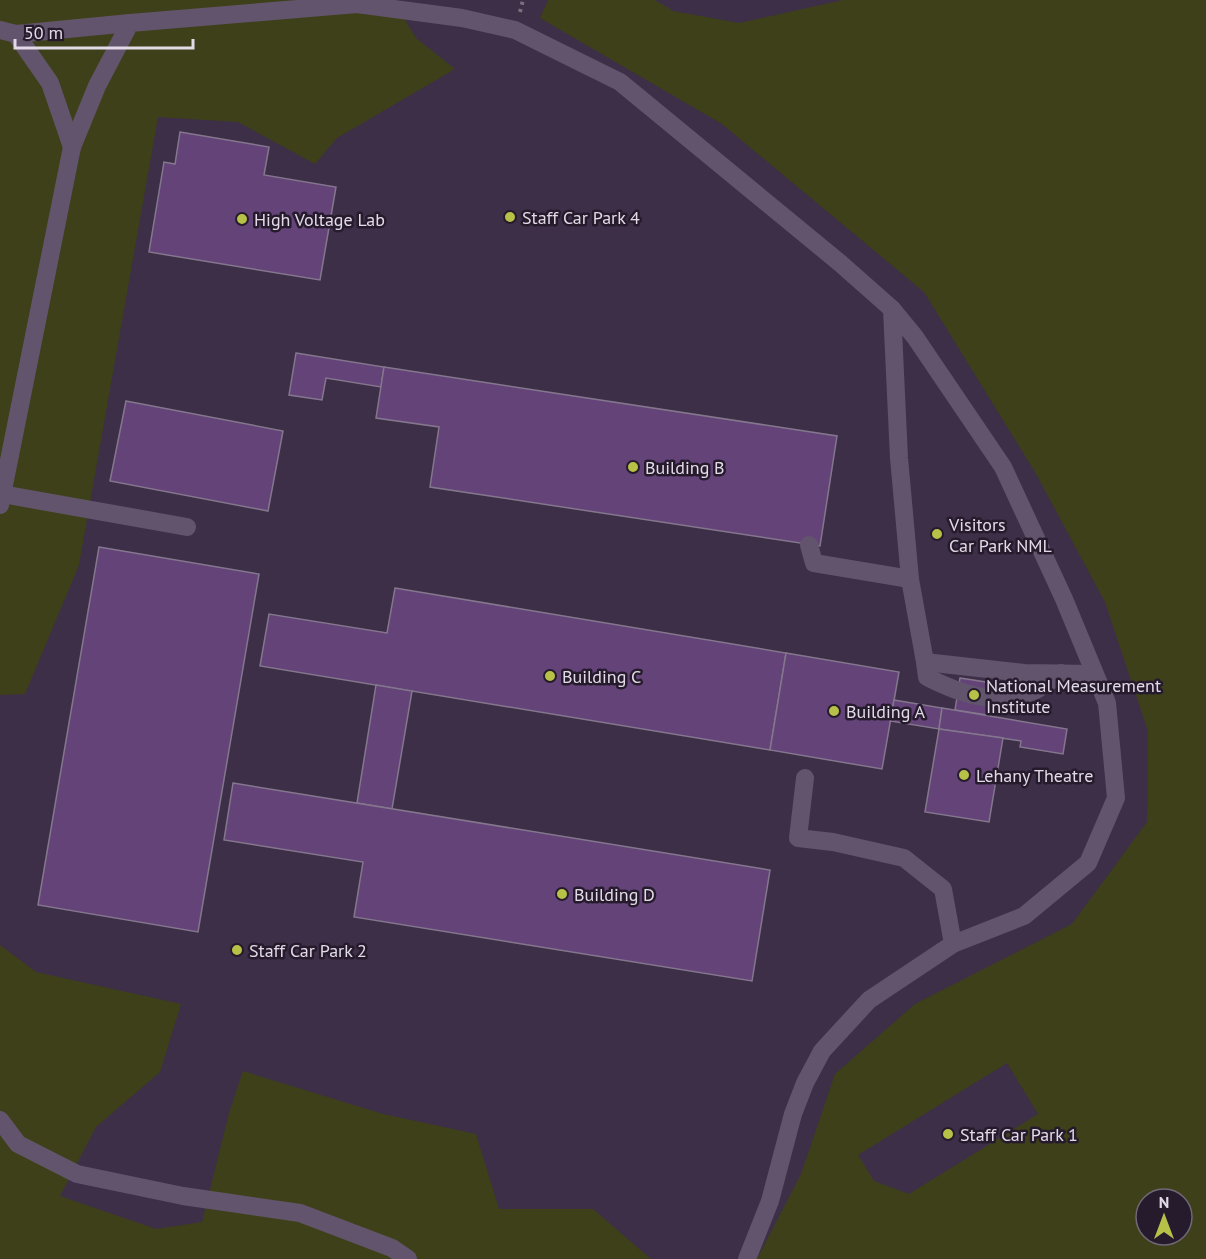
<svg xmlns="http://www.w3.org/2000/svg" width="1206" height="1259" viewBox="0 0 1206 1259" font-family="'PT Sans',sans-serif">
<style>
.built{fill:#3d2f47;fill-rule:evenodd}
.green{fill:#3d4019;fill-rule:evenodd}
.building{fill:#644379;stroke:#84778d;stroke-width:1.5}
.lines{fill:none;stroke-linecap:round;stroke-linejoin:round}
.path{stroke:#786f7f;stroke-width:4;stroke-dasharray:3 4.5;stroke-linecap:butt}
.minor{stroke:#62546c;stroke-width:18}
.poi-dot{fill:#b8c147;stroke:#261b2d;stroke-width:2}
.labels{text-anchor:middle;dominant-baseline:central;stroke-width:5;stroke-linejoin:round;paint-order:stroke}
.poi-label{font-size:18px;fill:#e2dbe7;stroke:#261b2d;text-anchor:start}
</style>
<rect width="100%" height="100%" fill="#302537"/>
<path class="built" d="M 0,0 L 1176,0 L 1206,41 L 1206,1231 L 1125,1259 L 0,1259 ZM 1146,1199 L 1182,1199 L 1182,1235 L 1146,1235 Z"/>
<g class="green">
<polygon points="0,0 393,0 416,38 455,69 337,138 315,164 238,122 158,117 79,565 25,694 0,695"/>
<path d="M 548,0 L 655,0 L 673,11 L 739,23 L 843,0 L 1206,0 L 1206,1259 L 757,1259 L 801,1174 L 835,1074 L 915,1004 L 1072,924 L 1147,822 L 1148,731 L 1105,602 L 1035,472 L 924,292 L 722,124 L 540,18 ZM 1007,1063 L 1038,1114 L 909,1194 L 874,1181 L 858,1155 ZM 1146,1199 L 1182,1199 L 1182,1235 L 1146,1235 Z"/>
<polygon points="0,945 36,972 181,1004 160,1072 96,1127 60,1196 156,1229 202,1222 229,1113 243,1071 383,1114 476,1134 499,1209 593,1209 651,1259 0,1259"/>
</g>
<g class="building">
<polygon points="180,132 269,147 264,175 336,187 320,280 149,252 164,162 175,164"/>
<polygon points="296,353 384,367 381,387 326,378 322,400 289,395"/>
<polygon points="384,367 837,436 820,546 430,487 439,427 376,418"/>
<polygon points="126,401 283,431 268,511 110,481"/>
<polygon points="99,547 259,574 198,932 38,905"/>
<polygon points="395,588 786,653 770,750 260,666 269,614 387,633"/>
<polygon points="786,653 899,672 882,769 770,750"/>
<polygon points="960,678 992,683 987,715 955,710"/>
<polygon points="376,685 412,691 392,809 357,803"/>
<polygon points="894,700 942,708 939,729 890,721"/>
<polygon points="942,708 1067,729 1063,754 1020,747 1021,741 939,729"/>
<polygon points="939,729 1003,738 989,822 925,812"/>
<polygon points="233,783 770,870 752,981 354,917 363,862 224,840"/>
</g>
<g class="lines">
<polyline class="path" points="520,12 523,0"/>
<g class="minor">
<polyline points="0,30 16,34 50,83 72,147"/>
<polyline points="16,34 130,23"/>
<polyline points="892,309 899,458 910,579 925,662 1024,673 1094,674"/>
<polyline points="2,494 187,527"/>
<polyline points="0,505 72,147 97,86 130,23 357,4 462,18 515,30 620,82 840,263 892,309 915,337 1003,467 1064,599 1107,703 1116,798 1088,863 1024,916 953,944 869,1000 822,1051 805,1083 793,1114 770,1201 747,1259"/>
<polyline points="809,545 814,563 910,579"/>
<path d="M 925,662 L 927,677 C 962,695 995,706 1034,691 C 1043,687 1053,679 1061,673"/>
<polyline points="805,778 798,838 833,842 904,858 943,889 953,944"/>
<polyline points="0,1120 18,1144 77,1174 183,1196 300,1213 392,1248 408,1259"/>
</g>
</g>
<g class="poi-dot">
<circle cx="510" cy="217" r="6"/>
<circle cx="242" cy="219" r="6"/>
<circle cx="633" cy="467" r="6"/>
<circle cx="937" cy="534" r="6"/>
<circle cx="550" cy="676" r="6"/>
<circle cx="974" cy="695" r="6"/>
<circle cx="834" cy="711" r="6"/>
<circle cx="964" cy="775" r="6"/>
<circle cx="562" cy="894" r="6"/>
<circle cx="237" cy="950" r="6"/>
<circle cx="948" cy="1134" r="6"/>
</g>
<g class="labels">
<g class="poi-label">
<text x="522" y="217">Staff Car Park 4</text>
<text x="254" y="219">High Voltage Lab</text>
<text x="645" y="467">Building B</text>
<text x="949" y="524">Visitors<tspan x="949" dy="21">Car Park NML</tspan></text>
<text x="562" y="676">Building C</text>
<text x="986" y="685">National Measurement<tspan x="986" dy="21">Institute</tspan></text>
<text x="846" y="711">Building A</text>
<text x="976" y="775">Lehany Theatre</text>
<text x="574" y="894">Building D</text>
<text x="249" y="950">Staff Car Park 2</text>
<text x="960" y="1134">Staff Car Park 1</text>
</g>
</g>
<g transform="translate(1164 1217)"><circle r="28" fill="#261b2d" stroke="#716877" stroke-width="1.5"/>
<path d="M0-4.5L10 22L0 15L-10 22Z" fill="#b8c147"/>
<text y="-9" font-size="16" font-weight="bold" text-anchor="middle" fill="#e2dbe7">N</text>
</g>
<path d="M15 39v9h178v-9" fill="none" stroke="#e2dbe7" stroke-width="3"/>
<text x="24" y="39" font-size="18" fill="#e2dbe7" stroke="#261b2d" stroke-width="4.5" paint-order="stroke">50 m</text>
</svg>
